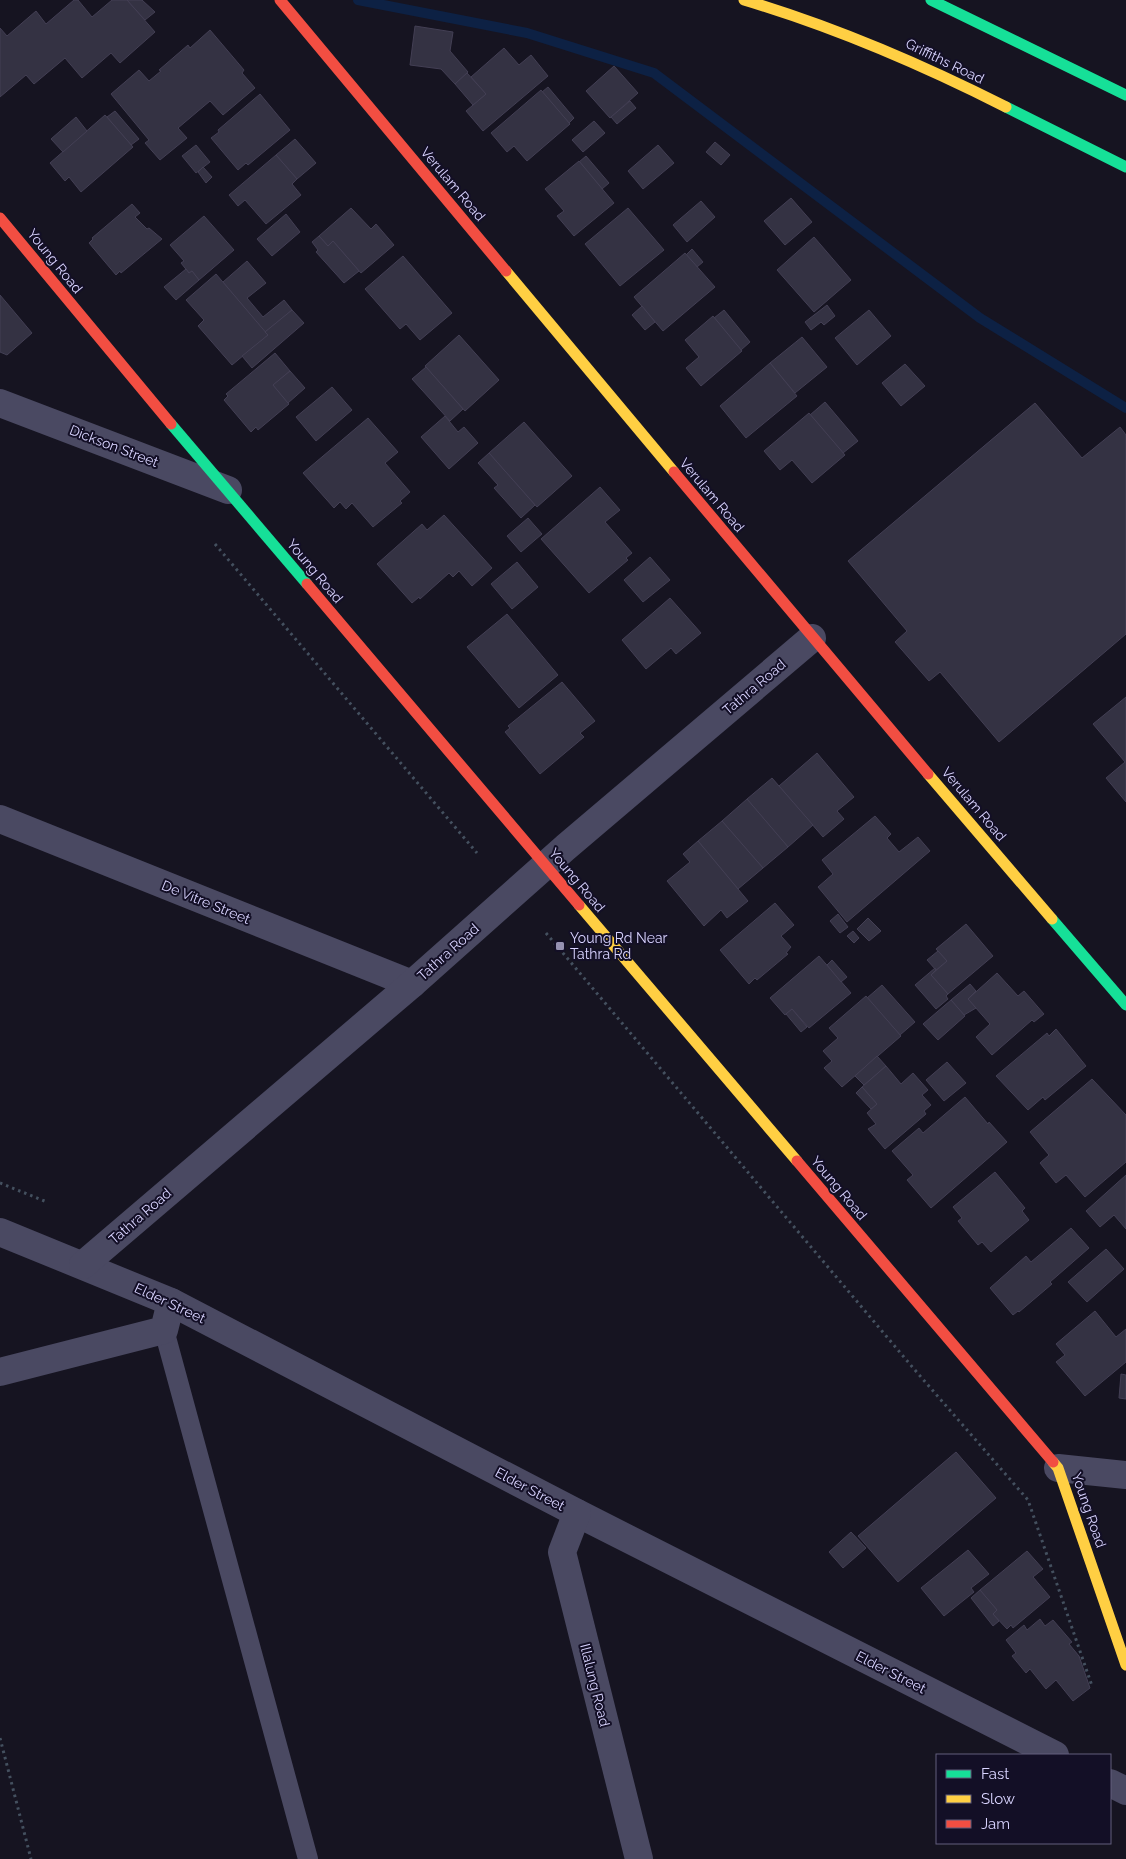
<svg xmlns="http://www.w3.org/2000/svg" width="1126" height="1859" viewBox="0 0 1126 1859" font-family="Raleway,sans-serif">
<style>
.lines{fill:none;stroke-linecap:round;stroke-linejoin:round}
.stream{stroke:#0d2144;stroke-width:10}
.building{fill:#343243;stroke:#433f54}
.path{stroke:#44505f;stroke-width:3;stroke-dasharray:2.5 4;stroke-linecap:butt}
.lane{stroke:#4a4962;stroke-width:20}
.street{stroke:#4a4962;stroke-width:28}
.fast{stroke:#16e098;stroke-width:11}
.slow{stroke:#ffcf43;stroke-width:11}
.jam{stroke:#f24e42;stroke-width:11}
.poi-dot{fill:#9591b1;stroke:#130f26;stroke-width:2}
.labels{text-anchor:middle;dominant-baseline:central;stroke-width:4;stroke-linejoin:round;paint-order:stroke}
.street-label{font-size:14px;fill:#d9d4ff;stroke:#130f26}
.poi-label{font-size:14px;fill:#d9d4ff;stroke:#130f26;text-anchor:start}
</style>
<rect width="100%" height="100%" fill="#161421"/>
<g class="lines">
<polyline class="stream" points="358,0 527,33 654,73 980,318 1126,408"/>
</g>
<g class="building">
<polygon points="74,0 78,0 92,17 112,0 127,0 155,32 120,63 111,53 82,78 65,58 34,84 26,75 0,97 0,28 7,36 36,11 46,24"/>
<polygon points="127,0 142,0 155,12 145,20"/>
<polygon points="415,26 453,32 450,51 468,72 455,84 441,69 410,65"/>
<polygon points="210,30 244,70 242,73 255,88 223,115 210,101 178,128 187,138 160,160 145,143 149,140 111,94 139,70 149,81 161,71 159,70 188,45 190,48"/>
<polygon points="504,48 519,65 531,55 548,76 483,131 466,111 486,94 471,77"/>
<polygon points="614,66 638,93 610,118 586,91"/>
<polygon points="467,73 486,94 473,105 455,84"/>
<polygon points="548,87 574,118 569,123 542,92"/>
<polygon points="541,90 570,124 527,161 514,146 507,152 491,133"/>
<polygon points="260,94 290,130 248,165 246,163 238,170 211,138 219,132 218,130"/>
<polygon points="630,101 636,108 617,124 611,117"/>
<polygon points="115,111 139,139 131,145 107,117"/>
<polygon points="105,115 133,147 81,192 69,177 65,181 50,163"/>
<polygon points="76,117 87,131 63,152 51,139"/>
<polygon points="594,121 605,133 583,152 572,140"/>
<polygon points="295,139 316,163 297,179 276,155"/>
<polygon points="715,142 730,155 721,165 706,152"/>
<polygon points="196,145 210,162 196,173 182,156"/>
<polygon points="658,145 674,163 643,189 628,171"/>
<polygon points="276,155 297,179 292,184 301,195 266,224 245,200 238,206 229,195"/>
<polygon points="586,156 609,183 602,189 579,162"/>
<polygon points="579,161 614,203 574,236 557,216 564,211 545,189"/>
<polygon points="203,167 212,177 206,183 198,172"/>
<polygon points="791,198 812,222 785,245 764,221"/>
<polygon points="701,201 715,217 687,242 673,225"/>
<polygon points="132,204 140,213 135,217 147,229 149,228 162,239 121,273 120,271 116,275 89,243 93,239 92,238"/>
<polygon points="351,208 371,229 376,224 394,245 361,273 333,241 328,246 319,236"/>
<polygon points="628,208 664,250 620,286 585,244"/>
<polygon points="286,214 300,232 272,256 257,239"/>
<polygon points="204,216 234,250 199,280 192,271 189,273 181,263 184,261 170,245"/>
<polygon points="319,236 328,246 333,241 359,271 344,283 316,252 318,250 312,242"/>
<polygon points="814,237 851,280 814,312 777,270"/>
<polygon points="692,249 703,262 697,267 686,255"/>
<polygon points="685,253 715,287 663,331 634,297"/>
<polygon points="403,256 452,313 420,340 406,324 400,329 365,289"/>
<polygon points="247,261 266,283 247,298 263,317 284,300 292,310 265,332 223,282"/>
<polygon points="186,269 189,273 192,271 199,280 176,300 164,287"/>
<polygon points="216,274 268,335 232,365 198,326 204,320 186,300"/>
<polygon points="0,295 32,333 7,355 0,352"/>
<polygon points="827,305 835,316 824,325 821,322 811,330 805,322"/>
<polygon points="642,306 655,322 645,330 632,315"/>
<polygon points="292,310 304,323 252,368 242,356 268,335 265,332"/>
<polygon points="724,310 750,342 741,350 714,318"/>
<polygon points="869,310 891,336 857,365 835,338"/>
<polygon points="713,316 742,351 701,386 686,368 699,357 685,340"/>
<polygon points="459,335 499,380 465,411 425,366"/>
<polygon points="802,337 827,367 795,393 770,363"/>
<polygon points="275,353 290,371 273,385 289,404 258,430 256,427 251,432 224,400 228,396 226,394"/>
<polygon points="770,363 797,396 746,438 720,406"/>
<polygon points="905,364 925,386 901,406 882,383"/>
<polygon points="426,367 463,409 450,421 412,379"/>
<polygon points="290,371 305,388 288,403 273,385"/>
<polygon points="332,387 352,410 316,441 296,417"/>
<polygon points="825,402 858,441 843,453 810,415"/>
<polygon points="1035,403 1082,458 1120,427 1126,435 1126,634 999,742 940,672 929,681 895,642 907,631 848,561"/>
<polygon points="809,413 845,455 812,483 792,460 780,470 764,451"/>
<polygon points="445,416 458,432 464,427 478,443 449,469 421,437"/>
<polygon points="368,418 398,452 385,463 410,492 400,501 402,503 373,527 352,503 346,509 340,502 334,508 303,473"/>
<polygon points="524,422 572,476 537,507 489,453"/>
<polygon points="489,453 535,505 521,518 494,488 498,485 478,463"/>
<polygon points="600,487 620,510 605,522 632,553 626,558 628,560 589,593 541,539"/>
<polygon points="444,515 492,568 472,586 459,571 453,577 449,573 420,599 419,597 412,603 377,564 422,524 427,530"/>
<polygon points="528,518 542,534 521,552 507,536"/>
<polygon points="650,557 670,580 643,602 624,580"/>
<polygon points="517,562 538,587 512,609 491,584"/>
<polygon points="670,598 701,633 676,654 671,648 646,669 622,640"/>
<polygon points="507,614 558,675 519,708 467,647"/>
<polygon points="562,682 595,721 580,733 584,737 540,774 505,732 510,728 508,726"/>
<polygon points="1126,697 1126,802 1106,778 1125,762 1093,724"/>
<polygon points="817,753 854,797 837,811 844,819 823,837 779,786"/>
<polygon points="772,778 813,825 788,847 747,799"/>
<polygon points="747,799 788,847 763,868 722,821"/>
<polygon points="875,816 891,834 887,838 899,852 918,837 930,851 847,922 818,887 833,874 822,860"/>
<polygon points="722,821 763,868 738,889 698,841"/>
<polygon points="698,841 748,901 727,918 721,910 704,926 667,881 690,862 683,854"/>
<polygon points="775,903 794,925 781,936 791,947 786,953 788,954 757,980 755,978 749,984 720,950"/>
<polygon points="838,914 848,927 840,933 830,921"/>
<polygon points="868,918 881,931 869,941 857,929"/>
<polygon points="966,924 993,956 948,994 931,975 947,961 936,949"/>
<polygon points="853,931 859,938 854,943 847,936"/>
<polygon points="938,951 947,961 936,970 927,960"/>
<polygon points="819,956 851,993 809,1028 792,1009 785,1015 770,998"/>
<polygon points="832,960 847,977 841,982 827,965"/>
<polygon points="935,968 936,970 931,975 948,994 946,996 948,999 936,1009 915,985"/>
<polygon points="997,973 1018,996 1024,991 1044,1014 1034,1022 1032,1020 992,1055 976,1037 990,1024 968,999"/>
<polygon points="970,984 976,991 968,999 976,1008 964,1015 951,1000"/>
<polygon points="882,985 915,1022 900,1035 867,998"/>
<polygon points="866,996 901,1036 842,1087 824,1068 832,1061 823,1051 838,1038 829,1028"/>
<polygon points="951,1000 965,1016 938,1040 923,1024"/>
<polygon points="792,1009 807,1027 801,1032 786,1014"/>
<polygon points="1056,1029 1086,1066 1045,1100 1043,1097 1028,1110 996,1076 1047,1033 1049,1036"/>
<polygon points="877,1056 886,1066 864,1085 855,1076"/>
<polygon points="947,1062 966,1083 944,1101 926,1080"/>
<polygon points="886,1066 901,1084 913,1073 928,1090 922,1095 931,1105 924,1111 926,1114 885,1149 868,1129 876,1124 867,1113 877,1104 862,1087"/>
<polygon points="1092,1079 1126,1115 1126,1162 1085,1197 1066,1175 1056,1183 1040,1163 1049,1155 1030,1132"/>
<polygon points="862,1087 877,1104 871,1109 856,1093"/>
<polygon points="965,1097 988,1124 989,1122 1007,1142 931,1208 907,1180 913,1175 892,1151 919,1128 923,1133"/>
<polygon points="995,1172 1025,1208 1022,1211 1029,1220 991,1252 982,1242 978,1245 958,1221 962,1218 953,1207"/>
<polygon points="1126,1175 1126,1229 1114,1215 1100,1227 1086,1211"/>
<polygon points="1071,1228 1089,1248 1050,1282 1052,1284 1019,1312 1018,1311 1013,1315 990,1288 1026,1256 1031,1262"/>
<polygon points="1106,1249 1124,1269 1087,1302 1068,1282"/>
<polygon points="1095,1311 1116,1337 1126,1329 1126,1362 1085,1396 1056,1362 1065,1355 1056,1344"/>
<polygon points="1121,1374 1126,1375 1126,1399 1119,1398"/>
<polygon points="956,1452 996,1498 898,1582 858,1536"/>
<polygon points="851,1532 866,1548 843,1568 829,1552"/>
<polygon points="968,1550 989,1574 971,1588 974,1592 944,1616 921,1588"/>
<polygon points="1027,1551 1043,1569 1033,1577 1050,1597 1013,1628 1011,1625 1007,1629 993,1614 997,1610 980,1590"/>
<polygon points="980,1590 997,1610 993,1614 999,1621 993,1626 971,1598"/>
<polygon points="1040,1619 1045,1626 1053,1620 1072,1642 1069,1644 1079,1656 1090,1688 1073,1701 1056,1680 1046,1689 1030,1669 1026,1673 1012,1656 1016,1653 1006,1640 1024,1625 1027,1630"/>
</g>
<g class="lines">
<g class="path">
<polyline points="215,544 477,853"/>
<polyline points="546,933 914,1369 1028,1500 1092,1686"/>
<polyline points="0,1183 47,1202"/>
<polyline points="0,1738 31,1859"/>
</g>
<polyline class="lane" points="164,1330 308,1859"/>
<g class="street">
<polyline points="0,403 228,490"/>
<polyline points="0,819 412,984"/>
<polyline points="0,1232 171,1302 577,1513 1055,1755"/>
<polyline points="83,1265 412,984 566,847 812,638"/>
<polyline points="0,1372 164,1330 171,1302"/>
<polyline points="1058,1468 1126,1475"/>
<polyline points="577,1513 562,1552 639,1859"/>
<polyline points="1110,1783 1126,1791"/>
</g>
<g class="fast">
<polyline points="931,0 1126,95"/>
<polyline points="1006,107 1126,167"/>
<polyline points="171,424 307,584"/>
<polyline points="1052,919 1126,1005"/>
</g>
<g class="slow">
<path d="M 744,0 C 835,27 921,64 1006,107"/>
<polyline points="506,271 674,472"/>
<polyline points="928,774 1052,919"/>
<polyline points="579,905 797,1161"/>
<polyline points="1053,1462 1058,1468 1126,1665"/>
</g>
<g class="jam">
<polyline points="280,0 506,271"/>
<polyline points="0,218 171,424"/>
<polyline points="674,472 928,774"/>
<polyline points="307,584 579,905"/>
<polyline points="797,1161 1053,1462"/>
</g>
</g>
<rect class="poi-dot" x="555" y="941" width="10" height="10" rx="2.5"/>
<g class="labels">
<g class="street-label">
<text transform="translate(945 61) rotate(26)">Griffiths Road</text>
<text transform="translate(453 184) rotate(50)">Verulam Road</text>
<text transform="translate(55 261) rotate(51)">Young Road</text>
<text transform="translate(114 446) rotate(21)">Dickson Street</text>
<text transform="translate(712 495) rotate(50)">Verulam Road</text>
<text transform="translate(315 571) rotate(50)">Young Road</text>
<text transform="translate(754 687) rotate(-40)">Tathra Road</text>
<text transform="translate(974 804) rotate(50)">Verulam Road</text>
<text transform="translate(577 880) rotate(50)">Young Road</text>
<text transform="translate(206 902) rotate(22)">De Vitre Street</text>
<text transform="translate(448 952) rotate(-42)">Tathra Road</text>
<text transform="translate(839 1188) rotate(50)">Young Road</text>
<text transform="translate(140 1216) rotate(-41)">Tathra Road</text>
<text transform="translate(170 1303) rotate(25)">Elder Street</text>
<text transform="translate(530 1489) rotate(28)">Elder Street</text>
<text transform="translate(1089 1510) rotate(71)">Young Road</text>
<text transform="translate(891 1672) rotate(27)">Elder Street</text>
<text transform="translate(595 1685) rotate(76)">Illalung Road</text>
</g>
<g class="poi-label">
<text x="570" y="938">Young Rd Near<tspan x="570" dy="16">Tathra Rd</tspan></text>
</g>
</g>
<rect x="936" y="1754" width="175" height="90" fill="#130f26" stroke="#625e7d"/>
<rect x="946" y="1770" width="25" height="8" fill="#16e098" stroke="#625e7d"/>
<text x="981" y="1779" font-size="15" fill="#d9d4ff">Fast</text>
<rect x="946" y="1795" width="25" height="8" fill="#ffcf43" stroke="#625e7d"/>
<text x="981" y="1804" font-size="15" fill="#d9d4ff">Slow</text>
<rect x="946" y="1820" width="25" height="8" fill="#f24e42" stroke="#625e7d"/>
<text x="981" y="1829" font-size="15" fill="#d9d4ff">Jam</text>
</svg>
